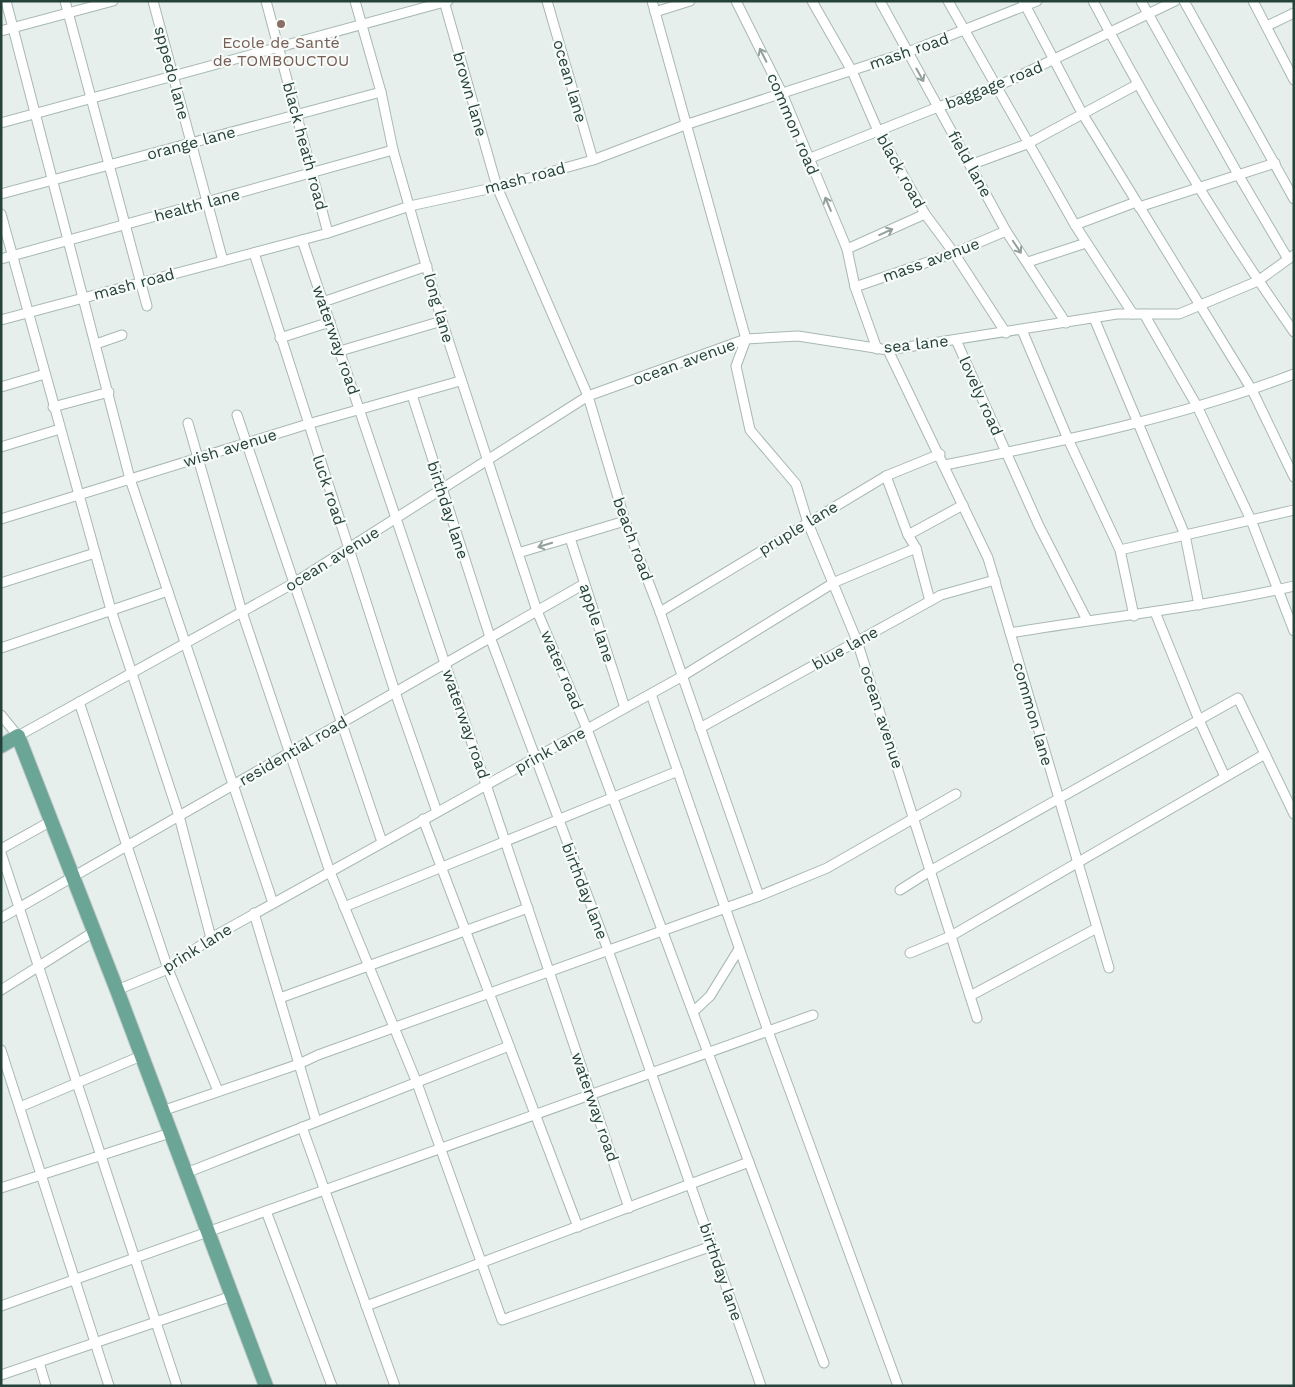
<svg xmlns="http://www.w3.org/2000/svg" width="1295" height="1387" viewBox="0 0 1295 1387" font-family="'Work Sans',sans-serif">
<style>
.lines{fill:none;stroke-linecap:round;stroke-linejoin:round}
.minor-casing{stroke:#a8b8b2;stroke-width:11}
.primary-casing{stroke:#c2cac8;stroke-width:16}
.minor{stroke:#fff;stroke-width:9}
.primary{stroke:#6aa596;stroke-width:14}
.oneway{stroke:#92a09c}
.education-dot{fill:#8d6e63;stroke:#f7fbf9;stroke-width:2}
.labels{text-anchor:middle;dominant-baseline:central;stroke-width:4.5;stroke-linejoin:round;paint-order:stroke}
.education-label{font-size:16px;fill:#785e54;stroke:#f7fbf9}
.street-label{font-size:16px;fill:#24423a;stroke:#f7fbf9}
</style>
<rect width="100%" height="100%" fill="#e6efeb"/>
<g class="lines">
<g class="minor-casing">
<g id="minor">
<polyline points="6,1 130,479 273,903"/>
<polyline points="65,1 147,306"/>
<polyline points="153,1 223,261"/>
<polyline points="266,1 328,233"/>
<polyline points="355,1 381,92 393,150 442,321 537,611 587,729 824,1363"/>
<polyline points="444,1 497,187 588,396 625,521 660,612 759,896"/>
<polyline points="547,1 593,160"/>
<polyline points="652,1 746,339 798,336 888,350 1117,314 1179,314 1258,281 1294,255"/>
<polyline points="736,1 782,93 847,249 855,287 877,349"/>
<polyline points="812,1 852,71 878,131 925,214 954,253 1006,333"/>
<polyline points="880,1 1006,231 1066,323"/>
<polyline points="948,1 1075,225 1133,314"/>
<polyline points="1023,1 1082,113 1252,390 1294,477"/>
<path d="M 1093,1 C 1153,115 1220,227 1294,332"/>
<polyline points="1141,1 1239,176 1288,259"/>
<polyline points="1184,1 1294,199"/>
<polyline points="1253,1 1294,80"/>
<polyline points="655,12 690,1"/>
<polyline points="1267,26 1294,13"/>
<polyline points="1,31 113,1"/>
<polyline points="1,123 448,1"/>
<polyline points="808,159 938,107 996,87 1175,1"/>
<polyline points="970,165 1027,144 1138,84"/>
<polyline points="1,194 381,92"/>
<polyline points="1139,207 1275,163"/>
<polyline points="1,214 111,610 179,816 211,938"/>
<polyline points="1075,225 1136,202"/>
<polyline points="302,240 629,1208"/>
<polyline points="847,249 925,214"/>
<polyline points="254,253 395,692 437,812"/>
<polyline points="1,259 393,150"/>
<polyline points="1028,262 1086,243"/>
<polyline points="855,287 954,253 1006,231"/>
<polyline points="323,302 427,266"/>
<polyline points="1144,314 1197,406 1251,520 1294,631"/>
<polyline points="1094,318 1185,535 1199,605"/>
<polyline points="1,320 328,233 410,206 497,187 593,160 685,125 908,52 1037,1"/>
<polyline points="1022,330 1068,439 1120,550 1134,616"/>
<polyline points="280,338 330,322"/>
<polyline points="956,340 1039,526 1087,620"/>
<polyline points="96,344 122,335"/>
<polyline points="888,350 988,558 1109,968"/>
<polyline points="340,351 442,321"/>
<polyline points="1,387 45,374"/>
<polyline points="412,395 490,637 608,950 761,1386"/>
<polyline points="53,407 109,392"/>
<polyline points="237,415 382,842"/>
<polyline points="188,423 242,612 330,872 417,1083 502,1320 712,1246"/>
<polyline points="1,447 60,429"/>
<path d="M 945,465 C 1063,441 1181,417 1294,374"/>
<polyline points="886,476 908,535"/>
<polyline points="1,519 308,424 460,381"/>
<polyline points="570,538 625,708"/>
<polyline points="916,548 930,601"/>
<polyline points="1120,550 1294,510"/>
<polyline points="518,553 625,521"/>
<polyline points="1,583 95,553"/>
<polyline points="660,612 886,476 940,454"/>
<polyline points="1155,612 1199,720 1225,777"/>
<path d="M 1010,633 C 1105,617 1200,608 1294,586"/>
<polyline points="1,648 168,591"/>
<polyline points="651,694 768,1031 898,1386"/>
<polyline points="79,702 168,969 218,1091"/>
<polyline points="1,715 18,736 294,583 588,396 746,339 736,366 750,430 796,484 808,523 857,641 977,1018"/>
<polyline points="700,728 941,595 995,580"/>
<polyline points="423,819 578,1227"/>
<polyline points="1,849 53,820"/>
<polyline points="1,853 177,1386"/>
<polyline points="900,890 930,871 1238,698 1294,814"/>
<polyline points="344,907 678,771"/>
<polyline points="254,913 316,1121"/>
<polyline points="1,918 584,584"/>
<polyline points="910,953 951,936 1265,754"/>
<polyline points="1,990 95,931"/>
<polyline points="117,990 168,969 211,938 681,677 835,582 916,548 908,535 963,505"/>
<polyline points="970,996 1097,928"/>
<polyline points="280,998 528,908"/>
<polyline points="693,1012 710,996 739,949"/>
<polyline points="1,1050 109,1386"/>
<polyline points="20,1107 141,1056"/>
<polyline points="162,1111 299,1064 318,1055 759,896 827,868 956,794"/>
<polyline points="302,1127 395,1386"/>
<polyline points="186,1173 509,1046"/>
<polyline points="1,1188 170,1133"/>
<polyline points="266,1211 332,1386"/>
<polyline points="1,1306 813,1015"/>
<polyline points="366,1306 749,1162"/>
<polyline points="39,1362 46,1386"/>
<polyline points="1,1375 232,1296"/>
</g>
</g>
<g class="primary-casing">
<polyline id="primary" points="1,746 18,736 117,990 266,1386"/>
</g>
<use href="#minor" class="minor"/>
<use href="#primary" class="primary"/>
</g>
<defs><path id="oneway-shaft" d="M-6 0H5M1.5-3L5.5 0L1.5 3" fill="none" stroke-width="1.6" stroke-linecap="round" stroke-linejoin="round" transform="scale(1.25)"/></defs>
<g class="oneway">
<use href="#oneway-shaft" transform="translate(763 55) rotate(-117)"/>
<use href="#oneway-shaft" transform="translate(920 75) rotate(61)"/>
<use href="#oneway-shaft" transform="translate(828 204) rotate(-113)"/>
<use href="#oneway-shaft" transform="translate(886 232) rotate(-24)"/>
<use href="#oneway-shaft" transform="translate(1017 247) rotate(56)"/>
<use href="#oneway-shaft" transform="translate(545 545) rotate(163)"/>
</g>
<circle class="education-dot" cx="281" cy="24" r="5"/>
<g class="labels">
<g class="education-label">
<text x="281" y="42">Ecole de Santé<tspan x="281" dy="18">de TOMBOUCTOU</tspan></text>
</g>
<g class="street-label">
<text transform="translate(909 51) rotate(-19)">mash road</text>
<text transform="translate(172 73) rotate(75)">sppedo lane</text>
<text transform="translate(570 81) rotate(74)">ocean lane</text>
<text transform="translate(994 85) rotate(-22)">baggage road</text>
<text transform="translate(470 94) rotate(74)">brown lane</text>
<text transform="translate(793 124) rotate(67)">common road</text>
<text transform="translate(191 143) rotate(-15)">orange lane</text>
<text transform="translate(305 146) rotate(75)">black heath road</text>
<text transform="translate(970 164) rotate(61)">field lane</text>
<text transform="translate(901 171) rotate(61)">black road</text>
<text transform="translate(525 178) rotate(-15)">mash road</text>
<text transform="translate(197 205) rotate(-15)">health lane</text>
<text transform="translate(931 260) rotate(-20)">mass avenue</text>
<text transform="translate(134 284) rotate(-15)">mash road</text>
<text transform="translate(439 308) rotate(74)">long lane</text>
<text transform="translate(336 340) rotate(71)">waterway road</text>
<text transform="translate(916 344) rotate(-6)">sea lane</text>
<text transform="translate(684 362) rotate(-20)">ocean avenue</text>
<text transform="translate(981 396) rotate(66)">lovely road</text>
<text transform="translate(230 448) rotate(-17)">wish avenue</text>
<text transform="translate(329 490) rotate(72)">luck road</text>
<text transform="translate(448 510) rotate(72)">birthday lane</text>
<text transform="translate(798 528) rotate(-31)">pruple lane</text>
<text transform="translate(633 539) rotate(70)">beach road</text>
<text transform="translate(332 559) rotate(-32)">ocean avenue</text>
<text transform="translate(597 623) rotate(72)">apple lane</text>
<text transform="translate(845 648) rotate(-29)">blue lane</text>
<text transform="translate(562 670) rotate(67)">water road</text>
<text transform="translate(1033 714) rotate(74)">common lane</text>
<text transform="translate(882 717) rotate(72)">ocean avenue</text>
<text transform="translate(466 724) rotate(71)">waterway road</text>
<text transform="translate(550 750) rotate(-29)">prink lane</text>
<text transform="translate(293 751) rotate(-30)">residential road</text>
<text transform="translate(585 891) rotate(69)">birthday lane</text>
<text transform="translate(197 948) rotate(-32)">prink lane</text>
<text transform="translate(595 1107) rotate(71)">waterway road</text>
<text transform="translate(721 1272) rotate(71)">birthday lane</text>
</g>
</g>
<rect width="1295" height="1387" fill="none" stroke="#24423a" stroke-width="5"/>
</svg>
